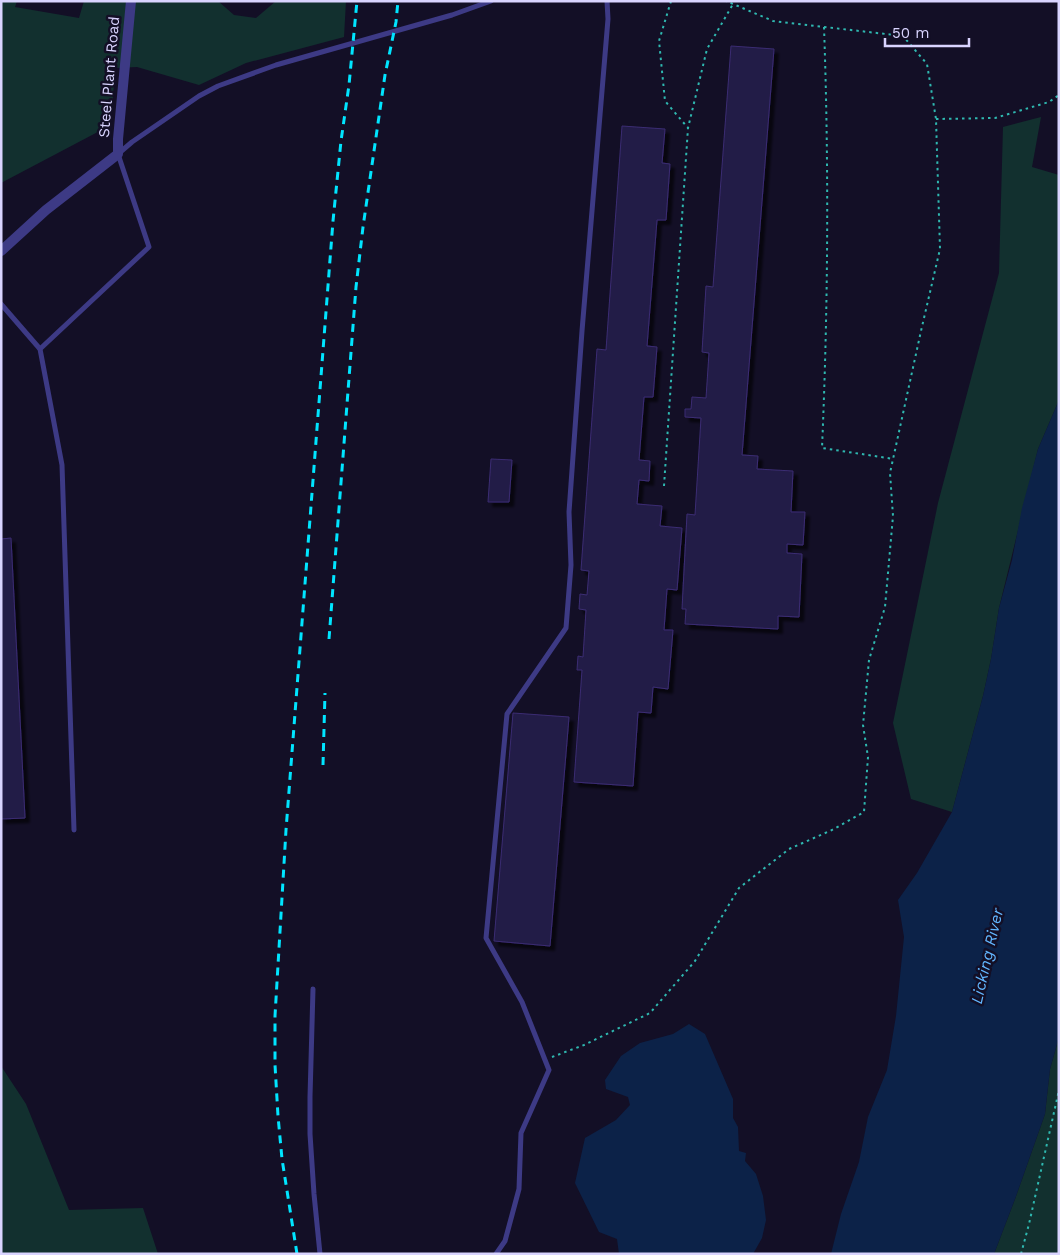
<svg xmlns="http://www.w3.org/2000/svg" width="1060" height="1255" viewBox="0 0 1060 1255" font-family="'Work Sans',sans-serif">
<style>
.green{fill:#12302f}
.water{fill:#0c2248}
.building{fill:#241b47;stroke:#3b2d73;filter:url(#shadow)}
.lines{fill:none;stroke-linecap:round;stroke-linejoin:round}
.path{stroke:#2fb8b0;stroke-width:2;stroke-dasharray:2.5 4;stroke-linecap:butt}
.service{stroke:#3d3a85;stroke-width:5}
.minor{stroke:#3d3a85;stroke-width:10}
.rail{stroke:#00e5ff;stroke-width:3;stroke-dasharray:8 6;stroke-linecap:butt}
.labels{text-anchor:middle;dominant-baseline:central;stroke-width:5;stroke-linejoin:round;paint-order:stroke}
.street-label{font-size:15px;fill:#d9d4ff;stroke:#130f26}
.water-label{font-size:16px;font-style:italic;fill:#62b6ff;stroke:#130f26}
</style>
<defs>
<filter id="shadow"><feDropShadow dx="4.5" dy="4.5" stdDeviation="1" flood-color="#0009"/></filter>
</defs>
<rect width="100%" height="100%" fill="#130f26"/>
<g class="green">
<polygon points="1,1 17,1 15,7 79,18 84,1 218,1 234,15 256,18 276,1 346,1 344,37 246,63 199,85 137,67 115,68 111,125 1,183"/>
<polygon points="1041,117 1032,167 1059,175 1059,400 1038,449 999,608 991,659 983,696 952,812 911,799 893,723 938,503 999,273 1003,127"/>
<polygon points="1059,1037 1059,1254 994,1254 1015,1199 1045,1114 1050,1069"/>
<polygon points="1,1066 26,1104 69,1210 143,1208 158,1254 1,1254"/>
</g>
<g class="water">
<polygon points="1059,400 1059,1037 1050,1069 1045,1114 1015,1199 994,1254 831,1254 841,1214 859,1162 868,1117 887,1070 896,1016 904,937 898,900 917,873 952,812 983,696 991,659 999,608 1012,560 1022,508 1038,449"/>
<polygon points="689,1024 705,1034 733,1099 733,1118 738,1127 739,1151 746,1153 745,1161 756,1174 763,1196 766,1220 762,1238 753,1254 619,1254 617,1239 599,1232 575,1183 585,1138 616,1120 630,1105 628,1097 606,1089 605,1080 621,1056 640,1043 673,1034"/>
</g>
<g class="building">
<polygon points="731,46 774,49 742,455 758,456 757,469 793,471 791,512 805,512 803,545 787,544 787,553 802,554 799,617 778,616 778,629 685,624 686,609 682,609 687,514 695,515 701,418 685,417 685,409 691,409 692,397 706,398 709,353 702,352 706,286 713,287"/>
<polygon points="622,126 665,129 662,163 670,164 666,220 657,220 647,346 657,347 653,397 644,397 639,460 650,461 649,481 639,480 637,504 662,506 660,526 682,528 677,590 667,589 664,630 673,630 668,689 653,687 651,713 638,712 633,786 574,782 582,670 577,670 578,656 583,657 586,610 579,609 580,594 587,595 589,571 581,570 597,349 606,350"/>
<polygon points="491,459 512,460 509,502 488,502"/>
<polygon points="11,538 25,818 1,819 1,539"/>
<polygon points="513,713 569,717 550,946 494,941"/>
</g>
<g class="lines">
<g class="path">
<polyline points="671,1 659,41 665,101 688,128"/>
<path d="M 824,27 C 829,168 828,308 822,448 L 894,459"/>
<polyline points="936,119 995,118 1049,102 1059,95"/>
<polyline points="664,486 688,128 707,49 733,4"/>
<polyline points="552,1057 584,1045 650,1013 695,961 739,888 789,849 832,830 864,812 868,757 863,725 869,660 885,607 893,516 890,473 921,331 940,249 936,119 927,64 903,36 773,21 726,1"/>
<polyline points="1021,1254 1029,1224 1059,1090"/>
</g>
<g class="service">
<polyline points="1,304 40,349 62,465 74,830"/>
<polyline points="40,349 149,247 118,154 132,142 199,96 218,86 276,65 452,15 491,1"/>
<polyline points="313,989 310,1097 310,1134 314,1194 320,1254"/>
<polyline points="496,1254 505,1241 519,1189 521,1133 549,1070 522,1002 486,938 507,714 566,628 571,565 569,512 582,331 608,19 607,1"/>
</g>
<polyline class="minor" points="1,251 46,210 118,154 118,139 131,1"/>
<g class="rail">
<polyline points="329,639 356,287 363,227 385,75 396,22 398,1"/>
<polyline points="323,765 325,693"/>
<polyline points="297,1254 282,1159 278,1116 275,1065 275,1016 286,830 333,221 341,141 349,85 357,1"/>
</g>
</g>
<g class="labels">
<g class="street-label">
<text transform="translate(109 77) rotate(-85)">Steel Plant Road</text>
</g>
<g class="water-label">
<text transform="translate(987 956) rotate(-77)">Licking River</text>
</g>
</g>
<rect width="1060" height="1255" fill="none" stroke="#d9d4ff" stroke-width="5"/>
<path d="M885 38v8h84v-8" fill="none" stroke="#d9d4ff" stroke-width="2.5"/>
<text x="892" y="38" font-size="15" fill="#d9d4ff" stroke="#130f26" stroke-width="4" paint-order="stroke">50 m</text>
</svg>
